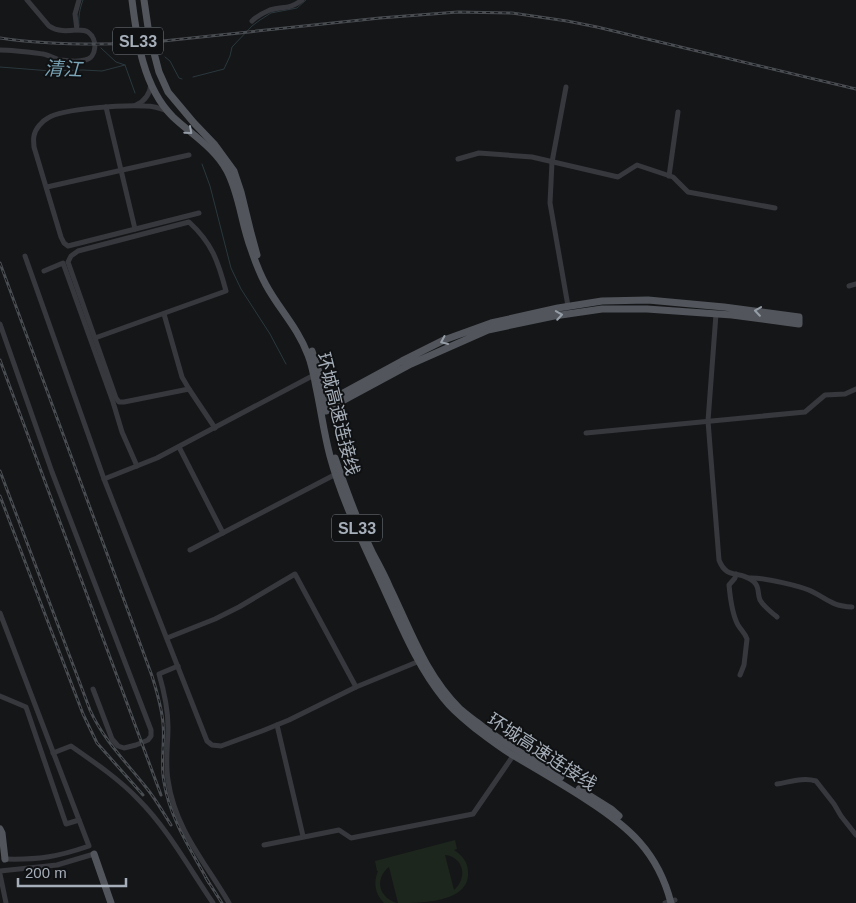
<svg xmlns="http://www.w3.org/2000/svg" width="856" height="903" viewBox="0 0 856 903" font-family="Arial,'Noto Sans SC',sans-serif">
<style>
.green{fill:#1d261d;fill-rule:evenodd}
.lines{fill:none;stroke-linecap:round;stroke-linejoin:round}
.stream{stroke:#2a383d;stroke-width:1}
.minor{stroke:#36383d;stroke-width:5}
.major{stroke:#52565c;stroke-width:7}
.rail-casing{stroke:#494d52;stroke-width:3}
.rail{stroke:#101113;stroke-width:1;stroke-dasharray:4;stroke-linecap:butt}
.oneway{stroke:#959da6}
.labels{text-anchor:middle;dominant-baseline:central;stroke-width:4;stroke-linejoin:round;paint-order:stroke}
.shield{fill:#101113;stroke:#798087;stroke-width:1}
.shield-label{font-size:16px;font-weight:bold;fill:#a6afb9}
.street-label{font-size:18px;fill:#a6afb9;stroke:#101113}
.water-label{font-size:19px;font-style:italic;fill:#7aa5b7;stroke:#101113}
</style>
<rect width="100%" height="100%" fill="#151618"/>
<path class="green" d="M 455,840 L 457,849 L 454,850 C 462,855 468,862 468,872 C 470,903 420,903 398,903 L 389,867 C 374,879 379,898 397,903 L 384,903 C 375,894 373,883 378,871 L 377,871 L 375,861 ZM 445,855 C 464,857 468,878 454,890 Z"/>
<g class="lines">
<g class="stream">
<path d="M 79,26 C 78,17 80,8 83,0"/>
<polyline points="101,48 116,62 125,65 135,93"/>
<polyline points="165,57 170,61 179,78 182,79"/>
<polyline points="0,67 51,71 83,70 102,71 125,65"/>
<polyline points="193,77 224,69 230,56 232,47 252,26 260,20 271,13 297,8 306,0"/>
<polyline points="202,164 210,186 231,268 241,289 270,334 286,364"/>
</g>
<g class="minor">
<path d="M 27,0 L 49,26 C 58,32 67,31 77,30"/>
<path d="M 252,21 C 257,16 263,13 270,10 C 283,6 289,10 302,0"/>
<path d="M 0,50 C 14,50 28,52 43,54 C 49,55 55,59 61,60 C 68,61 78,62 85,60 C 97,58 98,39 88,32 C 85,30 81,30 77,30 L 75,14 L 79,0"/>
<polyline points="566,87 552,162 550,203 568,306"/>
<path d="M 136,105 C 145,101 150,94 151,84"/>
<polyline points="106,107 135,229"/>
<path d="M 167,111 C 160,108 152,106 145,106 C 125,105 63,108 48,118 C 42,121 35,129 34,136 C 33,139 34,144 34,147 L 61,237 L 64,243 L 68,246 L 199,213"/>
<polyline points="458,159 479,153 532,157 618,177 637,165 673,177 688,192 775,208"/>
<polyline points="669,176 678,112"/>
<polyline points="47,187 189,155"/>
<polyline points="25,256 104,479 207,741 212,745 221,746 262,731 289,720 356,687 422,660"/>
<polyline points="44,271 63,263 113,402 122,432 137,466"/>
<polyline points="849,286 856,284"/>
<polyline points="164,314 182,377 189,389"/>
<path d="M 716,314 L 708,421 L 719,560 C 727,581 740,569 754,582 C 760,587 757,593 760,600 C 764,607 771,612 777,617"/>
<polyline points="0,324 52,472 151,730 151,736 148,740 136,745 124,748 118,746 112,739 93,689"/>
<path d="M 95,338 L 226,291 C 218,261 212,243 189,222 L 78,251 L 71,256 L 68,262 L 116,398 L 119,402 L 124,402 L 189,389 L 215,428"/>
<polyline points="586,433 805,412 825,395 845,394 856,389"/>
<polyline points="179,447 223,533"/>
<polyline points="104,479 157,458 316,374"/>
<polyline points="190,550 338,473"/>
<path d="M 736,574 L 735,578 L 729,585 C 730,596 733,616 738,625 C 741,630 745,633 747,639 L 744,665 L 740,675"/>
<path d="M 749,578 C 761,577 802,586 813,592 C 829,600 832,606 852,607"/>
<path d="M 0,613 L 89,846 C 57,857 38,860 4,859"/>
<polyline points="167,638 215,619 239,607 295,574 356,687"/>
<path d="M 178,666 L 159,674 C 164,691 168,709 168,727 C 168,745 165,762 168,780 C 175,829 205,862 229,903"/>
<polyline points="0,696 26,707 66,824 79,820"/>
<polyline points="277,725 303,836"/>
<path d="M 53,753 L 71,746 C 94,762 119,779 138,799 C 168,829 189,868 213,903"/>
<path d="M 777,784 C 790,782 803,777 816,781 L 834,804 L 841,816 L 856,835"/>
<polyline points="264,845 339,830 351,838 473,814 515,753"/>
<polyline points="0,871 57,865 94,854"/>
<polyline points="0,874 6,903"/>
<polyline points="665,903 675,900"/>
</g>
<g class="major">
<path d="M 132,0 C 137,40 143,87 173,117 C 191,134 215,148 227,171 C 240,196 241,223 251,249 C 255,261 260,274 266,285 C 279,309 298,328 308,355 C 312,365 314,376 316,387 C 321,410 324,434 330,456 C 343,504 366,549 386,593 C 403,630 418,667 444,699 C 453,711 465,720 476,729 C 489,739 502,749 516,757 C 540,771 564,785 587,800 C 629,827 658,852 671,903"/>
<polyline points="144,0 149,34 159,72 168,92 194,123 215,145 234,171 241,192 251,233 257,255"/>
<polyline points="312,351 319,372 326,411"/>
<polyline points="321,405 402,361 444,340 491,323 558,308 602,301 648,300 724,307 799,317 799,324 732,315 647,309 602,309 554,316 488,330 411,364 322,412"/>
<path d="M 335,458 C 346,490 358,523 373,554 C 379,565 385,576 390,588 C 411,631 425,674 460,709 C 466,714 472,719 478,723 C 504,744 533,760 561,777"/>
<polyline points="579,789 611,809 619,816"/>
<polyline points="0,829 2,833 5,859"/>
<polyline points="94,854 111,903"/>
</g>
<g class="rail-casing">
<g id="rail">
<path d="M 0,38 C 48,45 95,45 144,43 L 380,18 L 458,12 L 512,13 L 567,21 L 597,27 L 856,89"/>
<path d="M 0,263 L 152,676 C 157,692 162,708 163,724 C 165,743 160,763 164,782 C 170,819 191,850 209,883"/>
<polyline points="0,360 161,795"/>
<path d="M 0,471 L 90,710 C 103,739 125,761 145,786 C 155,798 163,812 171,825"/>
<polyline points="0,496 83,714 97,743 143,795"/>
<polyline points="206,878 222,903"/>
</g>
</g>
<use href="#rail" class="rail"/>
</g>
<defs><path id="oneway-chevron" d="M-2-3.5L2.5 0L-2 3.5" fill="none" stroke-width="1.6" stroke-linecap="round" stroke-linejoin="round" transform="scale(1.25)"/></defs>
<g class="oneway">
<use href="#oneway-chevron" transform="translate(189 131) rotate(41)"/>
<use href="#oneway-chevron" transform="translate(758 311) rotate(-172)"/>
<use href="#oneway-chevron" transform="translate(559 315) rotate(-9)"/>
<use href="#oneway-chevron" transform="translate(444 341) rotate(156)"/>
</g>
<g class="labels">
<g class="shield">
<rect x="113" y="27.5" width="50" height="27" rx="4"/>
<rect x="332" y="514.5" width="50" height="27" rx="4"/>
</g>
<g class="shield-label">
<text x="138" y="41">SL33</text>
<text x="357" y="528">SL33</text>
</g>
<g class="street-label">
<text transform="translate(338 414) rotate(76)">环城高速连接线</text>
<text transform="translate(542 752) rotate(33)">环城高速连接线</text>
</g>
<g class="water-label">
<text transform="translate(63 69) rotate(2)">清江</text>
</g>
</g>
<path d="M18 878v8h108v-8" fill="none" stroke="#a6afb9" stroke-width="2.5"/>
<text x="25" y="878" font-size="15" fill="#a6afb9" stroke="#101113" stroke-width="4" paint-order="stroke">200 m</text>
</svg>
